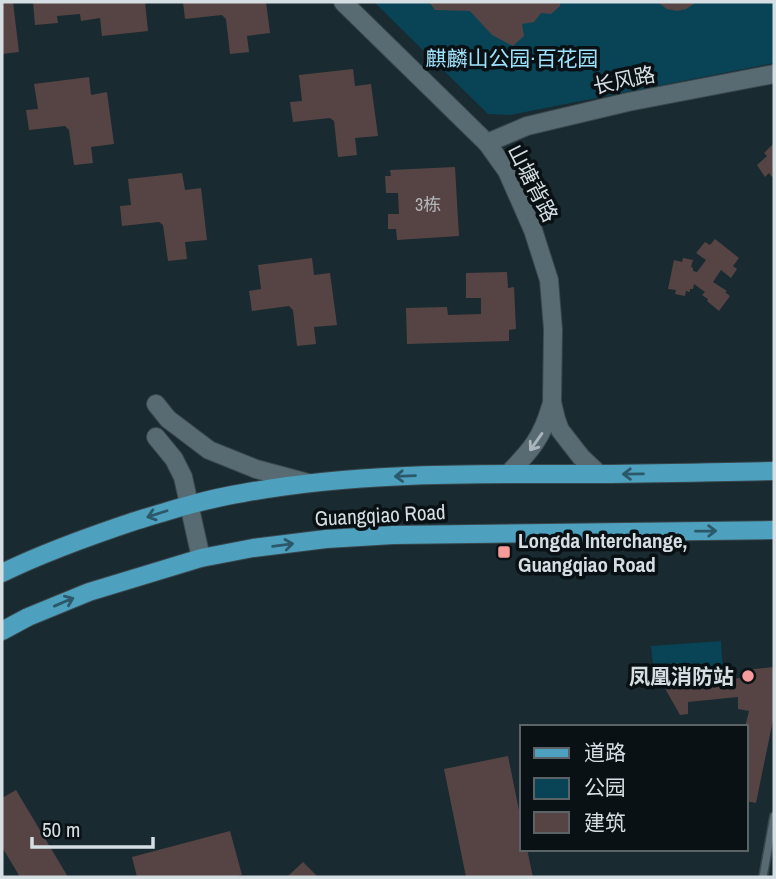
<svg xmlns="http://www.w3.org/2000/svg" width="776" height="879" viewBox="0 0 776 879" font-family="'Archivo Narrow','Noto Sans SC',sans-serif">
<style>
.green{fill:#084456}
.building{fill:#564444}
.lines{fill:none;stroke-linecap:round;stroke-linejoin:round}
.service-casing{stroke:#3a474d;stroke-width:10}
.tertiary-casing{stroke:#3a474d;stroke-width:20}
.primary-casing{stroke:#3a474d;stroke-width:20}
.service{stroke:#586b73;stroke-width:7}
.tertiary{stroke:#586b73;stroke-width:18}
.primary{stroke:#4da1be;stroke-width:18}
.oneway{stroke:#a9b6bc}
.oneway2{stroke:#2c5969}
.poi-dot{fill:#f59b9c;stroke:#0a1114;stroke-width:2.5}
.labels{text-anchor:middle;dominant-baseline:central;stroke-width:7;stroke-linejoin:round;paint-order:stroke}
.number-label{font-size:18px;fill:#b5b8bb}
.park-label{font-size:21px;fill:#9ee1fc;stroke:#0a1114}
.street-label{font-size:21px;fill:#d5dfe3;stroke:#0a1114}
.poi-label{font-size:21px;font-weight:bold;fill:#d5dfe3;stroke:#0a1114;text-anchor:start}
</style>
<rect width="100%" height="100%" fill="#192a31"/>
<g class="green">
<polygon points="374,2 774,2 774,63 510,115 488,114"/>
<polygon points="721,641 723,672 654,676 651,646"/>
</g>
<g class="building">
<polygon points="2,2 13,2 19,52 2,54"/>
<polygon points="33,2 145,2 148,31 102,36 100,18 81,21 80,14 57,16 58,23 35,25"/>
<polygon points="183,2 266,2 270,33 247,36 249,52 230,54 226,19 222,15 185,19"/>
<polygon points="429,2 560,2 560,6 551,14 541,13 534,22 522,24 524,36 513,46 492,35 470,11 435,10"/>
<polygon points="657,2 697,2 686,9 677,11 667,9"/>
<polygon points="353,69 355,86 371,84 378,136 355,138 357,155 338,157 334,121 330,118 293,122 290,102 302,101 299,75"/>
<polygon points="89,77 91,95 107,92 114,144 91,147 93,163 74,165 69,130 65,126 29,130 26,110 38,109 34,84"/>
<polygon points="774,143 774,175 772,177 769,173 765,177 757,165 767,156 764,153"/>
<polygon points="455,167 459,236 397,240 396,229 388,229 388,214 399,214 398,193 386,193 385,176 391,176 390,170"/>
<polygon points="182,173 185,190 201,188 207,240 185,242 187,259 168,261 163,225 159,222 122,226 120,206 131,205 128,179"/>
<polygon points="715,239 739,258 733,266 737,269 731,278 721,270 713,282 727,291 725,292 730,296 719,311 707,301 708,299 702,295 705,292 694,284 693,289 690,289 690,292 686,291 685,296 675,294 676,290 668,289 674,260 682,262 683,258 693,260 691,267 693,268 693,271 697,272 706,260 696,253 705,242 710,245"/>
<polygon points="312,258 314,275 330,273 337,325 314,327 316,344 297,346 293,310 289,306 252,311 249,291 261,289 258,265"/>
<polygon points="507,272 508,288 514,287 516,329 509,330 509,341 407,344 406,308 447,307 448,315 481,314 481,298 466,298 466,273"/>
<polygon points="774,667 774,715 756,803 746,801 745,727 749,711 738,709 738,697 688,702 688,714 680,715 662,683 744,678 746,670"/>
<polygon points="508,756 522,825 522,849 527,849 533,877 466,877 444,769"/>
<polygon points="16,790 68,877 20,877 2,847 2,798"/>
<polygon points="230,831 242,875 232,877 137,877 132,857"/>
<polygon points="303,862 318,877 287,877"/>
</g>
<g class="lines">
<g class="service-casing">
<polyline id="service" points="763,877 774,816"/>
</g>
<g class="tertiary-casing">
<g id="tertiary">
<polyline points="343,2 487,143 507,171 533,230 549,280 553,329 552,402 556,419 560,430 581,457 599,474"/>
<polyline points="487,143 527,126 628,102 774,74"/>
<polyline points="156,404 168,419 209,450 256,469 308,483"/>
<polyline points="156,437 174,459 183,477 201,558"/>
<path d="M 508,474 C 531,450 542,438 551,406"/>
</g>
</g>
<g class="primary-casing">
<g id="primary">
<path d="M 2,573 C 45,552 90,536 135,521 C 171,510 206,499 243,493 C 357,472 473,474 588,474 C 650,474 712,472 774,471"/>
<polyline points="2,631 28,617 89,592 201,558 253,548 326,539 393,535 774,530"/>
</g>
</g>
<use href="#service" class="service"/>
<use href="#tertiary" class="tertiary"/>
<use href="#primary" class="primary"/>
</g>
<defs><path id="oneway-shaft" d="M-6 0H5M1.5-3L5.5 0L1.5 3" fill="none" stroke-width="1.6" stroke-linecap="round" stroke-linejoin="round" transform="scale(1.75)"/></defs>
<use class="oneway" href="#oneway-shaft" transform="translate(536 442) rotate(125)"/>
<g class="oneway2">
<use href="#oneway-shaft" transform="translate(633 474) rotate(179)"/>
<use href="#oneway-shaft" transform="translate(405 476) rotate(178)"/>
<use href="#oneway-shaft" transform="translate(157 514) rotate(162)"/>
<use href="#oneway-shaft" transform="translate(706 531) rotate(-1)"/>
<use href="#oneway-shaft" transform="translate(283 545) rotate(-7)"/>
<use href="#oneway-shaft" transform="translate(64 602) rotate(-23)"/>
</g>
<g class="poi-dot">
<rect x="497" y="545" width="14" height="14" rx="3.5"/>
<circle cx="748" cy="676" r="7"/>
</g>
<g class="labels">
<g class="number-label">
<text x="428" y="204">3栋</text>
</g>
<g class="park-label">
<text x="512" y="58">麒麟山公园·百花园</text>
</g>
<g class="street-label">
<text transform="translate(624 80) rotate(-12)">长风路</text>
<text transform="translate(533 183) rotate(63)">山塘背路</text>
<text transform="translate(380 515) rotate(-3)">Guangqiao Road</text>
</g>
<g class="poi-label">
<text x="518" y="540">Longda Interchange,<tspan x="518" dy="24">Guangqiao Road</tspan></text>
<text x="734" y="676" text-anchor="end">凤凰消防站</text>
</g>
</g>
<rect width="776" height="879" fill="none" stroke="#d5dfe3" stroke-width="7"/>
<rect x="520" y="725" width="228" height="126" fill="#0a1114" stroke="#5b6367" stroke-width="2"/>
<rect x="534" y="748" width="35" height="10" fill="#4da1be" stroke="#5b6367" stroke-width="2"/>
<text x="584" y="760" font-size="21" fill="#d5dfe3">道路</text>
<rect x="534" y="778" width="35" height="21" fill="#084456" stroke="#5b6367" stroke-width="2"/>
<text x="584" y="795" font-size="21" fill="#d5dfe3">公园</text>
<rect x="534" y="812" width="35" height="21" fill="#564444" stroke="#5b6367" stroke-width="2"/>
<text x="584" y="830" font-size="21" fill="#d5dfe3">建筑</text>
<path d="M32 837v10h121v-10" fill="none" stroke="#d5dfe3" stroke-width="3.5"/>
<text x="42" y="837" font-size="21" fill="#d5dfe3" stroke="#0a1114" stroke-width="5" paint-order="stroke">50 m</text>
</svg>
